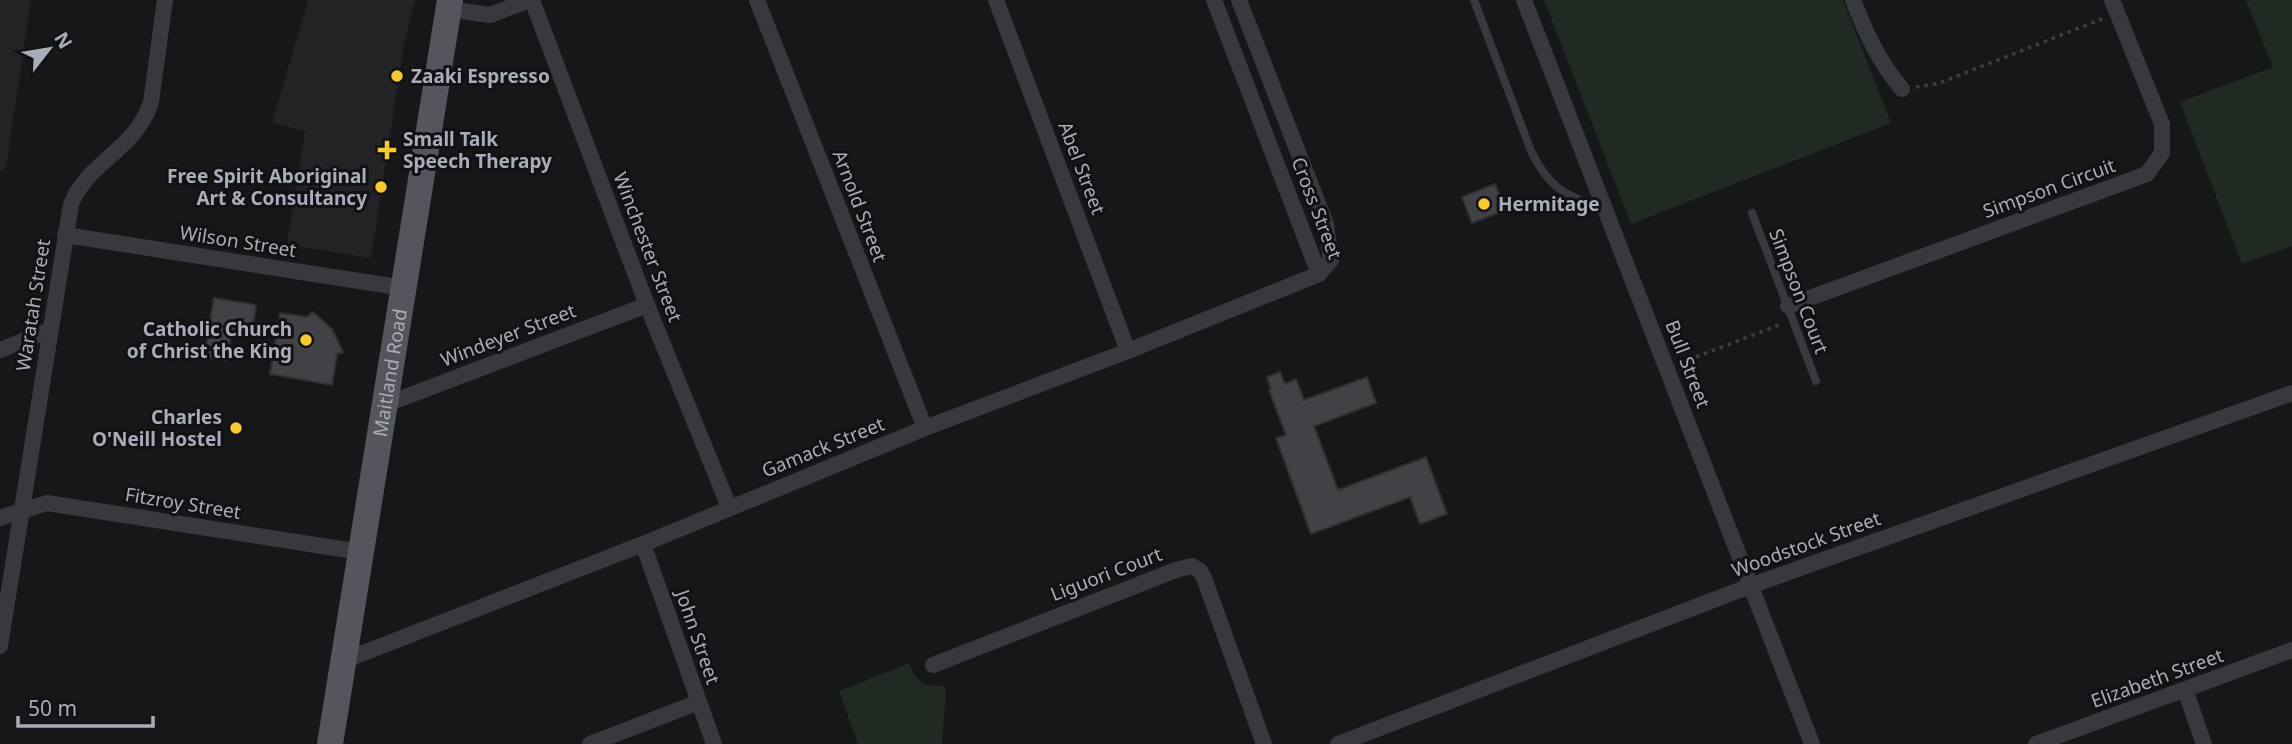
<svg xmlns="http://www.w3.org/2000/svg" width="2292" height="744" viewBox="0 0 2292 744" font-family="'Noto Sans',sans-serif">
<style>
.built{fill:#232326}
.green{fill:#212923}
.building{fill:#414146;stroke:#313135;stroke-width:2}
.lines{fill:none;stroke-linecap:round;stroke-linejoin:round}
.path{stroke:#3e3f45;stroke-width:3.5;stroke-dasharray:3.5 5;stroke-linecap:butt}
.lane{stroke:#38383e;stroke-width:8}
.street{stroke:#38383e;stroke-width:16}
.primary{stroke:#54555d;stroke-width:26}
.poi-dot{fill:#f7c931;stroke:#121214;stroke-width:2.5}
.labels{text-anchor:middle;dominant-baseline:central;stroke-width:6;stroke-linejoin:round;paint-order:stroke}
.poi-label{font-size:19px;font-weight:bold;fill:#a9acb9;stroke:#121214;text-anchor:start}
.street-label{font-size:19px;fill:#a9acb9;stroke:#121214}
</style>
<rect width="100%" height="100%" fill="#171719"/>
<g class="built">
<polygon points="0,0 31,0 6,168 0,171"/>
<polygon points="308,0 415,0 403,50 371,258 287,245 305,131 272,123"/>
</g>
<g class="green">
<polygon points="1544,0 1843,0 1891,123 1631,224"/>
<polygon points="2246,0 2292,0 2292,246 2242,264 2180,102 2273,67"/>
<path d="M 909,663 C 914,680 925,689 943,685 L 946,690 L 942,744 L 858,744 L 839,691 Z"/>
</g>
<g class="building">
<polygon points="1495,184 1506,210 1472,223 1462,197"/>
<polygon points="214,298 256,305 252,334 232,330 227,361 204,357"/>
<polygon points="313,312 332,329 343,352 337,354 332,385 270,374 280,313 307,317"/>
<polygon points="1280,372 1285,384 1296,379 1304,400 1367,377 1376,403 1314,426 1338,490 1426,457 1447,514 1420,524 1410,497 1311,534 1276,438 1286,435 1269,390 1271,389 1267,377"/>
</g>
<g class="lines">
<g class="path">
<polyline points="1916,87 1937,84 2102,19"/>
<polyline points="1688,360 1779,325"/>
</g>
<g class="lane">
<path d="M 1474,0 L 1531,151 C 1549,188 1565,196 1603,208"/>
<polyline points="1752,213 1816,381"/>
</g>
<g class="street">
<polyline points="532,0 647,305 729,507"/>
<polyline points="757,0 925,428"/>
<polyline points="996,0 1128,351"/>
<polyline points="1214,0 1319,274"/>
<polyline points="1524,0 1812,744"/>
<path d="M 1853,0 C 1866,33 1879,62 1902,89"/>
<polyline points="448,9 490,15 529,0"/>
<polyline points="65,235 404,288"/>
<polyline points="1788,306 2147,174 2162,153 2162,124 2112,0"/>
<polyline points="0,350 50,330"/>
<polyline points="384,405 647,305"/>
<polyline points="0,518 47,503 361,552"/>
<polyline points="643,544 714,744"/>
<path d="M 0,646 L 71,204 C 90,159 135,151 151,102 L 165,0"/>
<polyline points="343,661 643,544 925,428 1128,351 1319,274 1331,260 1326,224 1239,0"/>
<polyline points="933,665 1176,570 1192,566 1200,571 1204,578 1264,744"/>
<polyline points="2185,690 2204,744"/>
<polyline points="590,744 699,702"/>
<polyline points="1338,744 1750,586 2292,393"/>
<polyline points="2036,744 2292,650"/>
</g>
<path class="primary" id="s1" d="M 330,744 L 450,0"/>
</g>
<g class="poi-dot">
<circle cx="397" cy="76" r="7"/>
<path d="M383.5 139.5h7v7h7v7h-7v7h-7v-7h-7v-7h7z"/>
<circle cx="381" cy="187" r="7"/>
<circle cx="1484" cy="204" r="7"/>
<circle cx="306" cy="340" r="7"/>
<circle cx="236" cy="428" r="7"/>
</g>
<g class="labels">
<g class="poi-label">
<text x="411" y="76">Zaaki Espresso</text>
<text x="403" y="139">Small Talk<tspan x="403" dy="22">Speech Therapy</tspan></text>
<text x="367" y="176" text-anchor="end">Free Spirit Aboriginal<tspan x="367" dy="22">Art &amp; Consultancy</tspan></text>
<text x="1498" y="204">Hermitage</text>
<text x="292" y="329" text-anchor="end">Catholic Church<tspan x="292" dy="22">of Christ the King</tspan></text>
<text x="222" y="417" text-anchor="end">Charles<tspan x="222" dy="22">O'Neill Hostel</tspan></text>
</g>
<g class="street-label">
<text transform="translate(1082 168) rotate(69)">Abel Street</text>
<text transform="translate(2049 188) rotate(-20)">Simpson Circuit</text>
<text transform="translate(860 206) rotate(69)">Arnold Street</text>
<text transform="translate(1317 208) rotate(69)">Cross Street</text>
<text transform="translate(238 241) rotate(9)">Wilson Street</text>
<text transform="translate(648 247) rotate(69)">Winchester Street</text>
<text transform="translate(1799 291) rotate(69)">Simpson Court</text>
<text transform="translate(33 305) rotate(-81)">Waratah Street</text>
<text transform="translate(508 335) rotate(-21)">Windeyer Street</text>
<text transform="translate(1688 364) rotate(69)">Bull Street</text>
<text stroke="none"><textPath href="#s1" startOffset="376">Maitland Road</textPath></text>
<text transform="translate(823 447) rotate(-22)">Gamack Street</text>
<text transform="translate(183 503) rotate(9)">Fitzroy Street</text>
<text transform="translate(1806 544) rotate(-20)">Woodstock Street</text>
<text transform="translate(1106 574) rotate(-21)">Liguori Court</text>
<text transform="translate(698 637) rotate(71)">John Street</text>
<text transform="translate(2157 678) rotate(-20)">Elizabeth Street</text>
</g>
</g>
<g transform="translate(49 49) rotate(59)" stroke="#121214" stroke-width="5" paint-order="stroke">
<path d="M0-5L12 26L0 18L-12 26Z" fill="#a9acb9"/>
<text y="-10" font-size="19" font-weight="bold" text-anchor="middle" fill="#a9acb9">N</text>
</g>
<path d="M18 716v10h135v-10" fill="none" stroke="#a9acb9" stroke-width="3.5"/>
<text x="28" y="716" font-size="21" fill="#a9acb9" stroke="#121214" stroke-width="5" paint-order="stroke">50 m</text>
</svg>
